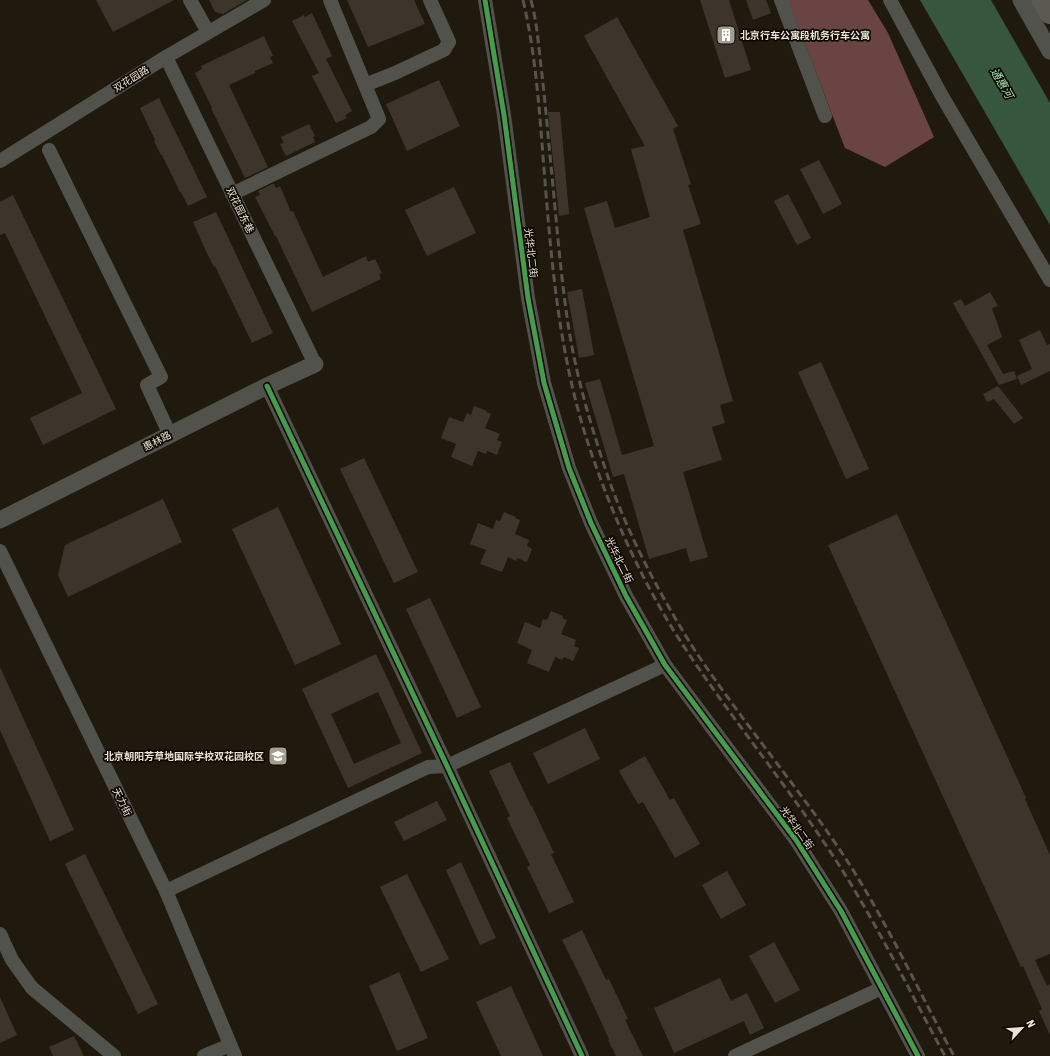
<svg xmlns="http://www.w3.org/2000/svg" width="1050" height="1056" viewBox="0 0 1050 1056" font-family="'Asap Condensed','Noto Sans SC',sans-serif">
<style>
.forest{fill:#6a4442}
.water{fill:#37563e}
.building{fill:#3d352b;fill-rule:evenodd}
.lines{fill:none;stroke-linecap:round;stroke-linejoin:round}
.minor{stroke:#52524c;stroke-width:14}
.tertiary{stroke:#52524c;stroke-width:17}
.trunk{stroke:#5a5952;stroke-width:22}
.rail{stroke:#57554e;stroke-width:3;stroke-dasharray:8 4;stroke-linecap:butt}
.cycleway-casing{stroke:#0d0902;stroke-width:8}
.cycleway{stroke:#469c4c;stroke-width:5}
.labels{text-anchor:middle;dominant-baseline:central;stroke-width:3.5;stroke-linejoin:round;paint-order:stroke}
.poi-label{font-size:10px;font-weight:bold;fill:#ebe5d7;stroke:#0d0902;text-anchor:start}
.street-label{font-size:10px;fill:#ebe5d7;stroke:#0d0902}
.water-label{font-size:11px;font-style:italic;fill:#a9e6b9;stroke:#0d0902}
</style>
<rect width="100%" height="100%" fill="#201a0e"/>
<polygon class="forest" points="788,0 868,0 888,33 934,137 885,167 845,148"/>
<polygon class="water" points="920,0 991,0 1050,103 1050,225"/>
<g class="building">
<polygon points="96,0 174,0 113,32"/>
<polygon points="209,0 247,0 223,14 215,12"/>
<polygon points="347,0 414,0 425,24 368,47"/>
<polygon points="700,0 729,0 751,70 725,78"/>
<polygon points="746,0 766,0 771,13 753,20"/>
<polygon points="312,13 332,56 326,59 352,111 345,115 347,118 336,123 312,76 319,73 292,21 304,15 305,17"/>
<polygon points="617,17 678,126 673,129 691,184 688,185 701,224 683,230 733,401 720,405 725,423 712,427 722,460 683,472 708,557 690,562 686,548 649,559 624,474 613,477 585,383 600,379 622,455 654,446 584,208 607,201 615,228 650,217 631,149 645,146 584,36"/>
<polygon points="264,36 273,56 270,57 273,63 255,71 255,73 229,85 268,167 245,178 211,108 212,108 195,73 202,69 201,66"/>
<polygon points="439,80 460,126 407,151 386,104"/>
<polygon points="159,98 207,197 188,206 181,192 180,192 162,155 161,155 154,141 155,140 140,108"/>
<polygon points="548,112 560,112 569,214 559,216"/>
<polygon points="309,124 315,136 313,137 315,142 286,156 280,144 284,143 281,137"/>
<polygon points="819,160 842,204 823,214 800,169"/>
<polygon points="272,184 274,184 276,188 280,186 291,212 293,211 323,277 366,256 368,262 375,259 382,273 379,274 381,279 312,312 276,236 275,236 255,197 260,195 258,191"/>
<polygon points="454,187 476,233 427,256 405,210"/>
<polygon points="788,194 811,238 797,245 774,201"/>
<polygon points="13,195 116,409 43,445 30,418 82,393 5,233 0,235 0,202"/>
<polygon points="216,212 273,333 252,343 215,266 214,267 205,249 193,222"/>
<polygon points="582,289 594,355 579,358 567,292"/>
<polygon points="990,292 998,306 992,308 1002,337 987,345 1003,374 1014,371 1017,379 999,385 953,303 961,299 965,306"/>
<polygon points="1040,330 1047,345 1050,344 1050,371 1021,385 1017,376 1032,369 1019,340"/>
<polygon points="821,362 869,469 846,479 798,372"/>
<polygon points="998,386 1023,418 1014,424 994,399 987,402 983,394"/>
<polygon points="474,406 487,411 486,412 491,414 485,428 500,434 497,440 502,442 497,455 487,451 486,454 478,451 472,466 451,457 456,444 441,438 449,417 463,422 467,413 471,415"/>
<polygon points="364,458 418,572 394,583 340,469"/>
<polygon points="163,499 182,542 68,597 58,575 65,545"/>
<polygon points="278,507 341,644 295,665 232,529"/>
<polygon points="504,512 516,517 515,518 520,520 515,534 529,540 527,546 532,549 527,562 517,558 516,561 508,557 502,572 480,564 486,550 470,544 478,523 493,529 496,520 500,521"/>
<polygon points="897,514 1026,798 1025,799 1050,855 1050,954 1035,960 1047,986 1050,984 1050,1035 1039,1011 1042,1009 1023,966 1021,967 828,545"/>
<polygon points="430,598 481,707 457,718 406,609"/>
<polygon points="551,611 563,616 562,618 567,620 561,634 576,640 574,646 579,648 573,661 564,657 562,660 555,657 549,672 527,663 532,650 517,643 525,622 540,628 543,619 547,620"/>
<path d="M 376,654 L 422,753 L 348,788 L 302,689 ZM 378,692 L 401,743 L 354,764 L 331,714 Z"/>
<polygon points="0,667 74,830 50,841 0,730"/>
<polygon points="585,728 600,759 548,784 533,753"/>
<polygon points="645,756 670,800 674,798 700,844 675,858 643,802 638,804 619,771"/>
<polygon points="510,762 531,806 532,806 554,853 551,854 574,902 549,913 527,867 530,865 507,818 510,816 489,771"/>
<polygon points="437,801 447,820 404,841 394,822"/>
<polygon points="85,854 158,1004 138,1014 65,864"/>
<polygon points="461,862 496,938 480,945 446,870"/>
<polygon points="727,871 746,905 721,919 702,885"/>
<polygon points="407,874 449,959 421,972 380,887"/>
<polygon points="582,930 606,980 609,979 628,1019 625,1020 643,1056 616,1056 608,1040 609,1039 581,978 562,940"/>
<polygon points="774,942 800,990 775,1003 749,956"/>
<polygon points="399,972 428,1038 397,1051 369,986"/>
<polygon points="720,978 731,1001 747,993 764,1028 750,1035 744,1021 674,1053 654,1008"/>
<polygon points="511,986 543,1056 501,1056 476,1002"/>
<polygon points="0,997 17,1035 0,1043"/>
<polygon points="74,1036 84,1056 53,1056 49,1047"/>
</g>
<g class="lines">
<g class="minor">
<polyline points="190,0 208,32"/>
<polyline points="485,0 504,115 528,298 544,383 569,468 591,523 626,596 665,665 796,840 841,911 918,1056"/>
<polyline points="781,0 825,116"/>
<polyline points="890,0 942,96 1050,280"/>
<polyline points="166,57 315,364"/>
<polyline points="365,85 395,73 444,50 449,42 430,0"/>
<polyline points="49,150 161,377 147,385 170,435"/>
<polyline points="0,161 166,57 264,0"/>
<polyline points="232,194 371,127 379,119 330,0"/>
<polyline points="267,386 447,766 582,1056"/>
<polyline points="0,551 166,891 235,1056"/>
<polyline points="166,891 428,767 447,766 665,665"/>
<polyline points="0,934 12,960 32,988 114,1056"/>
<polyline points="204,1056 230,1045"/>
<polyline points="735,1056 882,988"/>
</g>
<g class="tertiary">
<polyline points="1021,0 1050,51"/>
<polyline points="0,520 267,386 315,364"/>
</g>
<polyline class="trunk" points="1042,0 1050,13"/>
<g class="rail">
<path d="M 523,0 C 535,51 539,104 543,156 C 551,257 558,358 592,455 C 614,519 642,581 679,639 C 723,707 775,770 821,838 C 869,907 905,983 945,1056"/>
<path d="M 531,0 C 536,19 538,38 540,58 C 544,90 547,123 550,156 C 556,214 560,273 569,330 C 577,380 592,429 608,477 C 629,537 660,595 694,649 C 737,714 787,774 831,837 C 880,906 914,983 954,1056"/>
</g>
<g class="cycleway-casing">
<g id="cycleway">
<polyline points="485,0 504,115 528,298 544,383 569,468 591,523 626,596 665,665 796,840 841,911 918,1056"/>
<polyline points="267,386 447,766 582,1056"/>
</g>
</g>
<use href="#cycleway" class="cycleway"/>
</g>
<defs>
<g id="building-square" transform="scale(1)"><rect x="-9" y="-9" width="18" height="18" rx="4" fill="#a49e91" stroke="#0d0902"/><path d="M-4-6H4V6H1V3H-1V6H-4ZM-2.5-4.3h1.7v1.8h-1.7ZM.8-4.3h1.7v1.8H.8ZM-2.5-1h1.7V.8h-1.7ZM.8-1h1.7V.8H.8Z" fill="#fff"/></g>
<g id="school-square" transform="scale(1)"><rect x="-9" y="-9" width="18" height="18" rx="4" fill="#a49e91" stroke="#0d0902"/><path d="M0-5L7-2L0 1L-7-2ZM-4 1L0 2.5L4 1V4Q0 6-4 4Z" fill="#fff"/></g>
</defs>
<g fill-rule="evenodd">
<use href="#building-square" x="726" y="35"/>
<use href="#school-square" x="278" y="756"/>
</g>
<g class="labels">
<g class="poi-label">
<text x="740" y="35">北京行车公寓段机务行车公寓</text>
<text x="264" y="756" text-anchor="end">北京朝阳芳草地国际学校双花园校区</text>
</g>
<g class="street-label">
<text transform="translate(131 79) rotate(-32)">双花园路</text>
<text transform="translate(240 210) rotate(64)">双花园东巷</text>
<text transform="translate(531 253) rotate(83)">光华北二街</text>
<text transform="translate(157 441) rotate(-27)">惠林路</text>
<text transform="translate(619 560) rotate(64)">光华北二街</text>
<text transform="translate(122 802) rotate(64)">天力街</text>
<text transform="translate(797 828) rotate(55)">光华北二街</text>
</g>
<g class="water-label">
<text transform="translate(1002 83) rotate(60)">通惠河</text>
</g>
</g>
<g transform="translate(1022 1028) rotate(64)" stroke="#0d0902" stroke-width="3" paint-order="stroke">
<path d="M0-3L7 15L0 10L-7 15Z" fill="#ebe5d7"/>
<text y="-6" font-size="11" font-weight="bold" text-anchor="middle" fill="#ebe5d7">N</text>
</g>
</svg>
